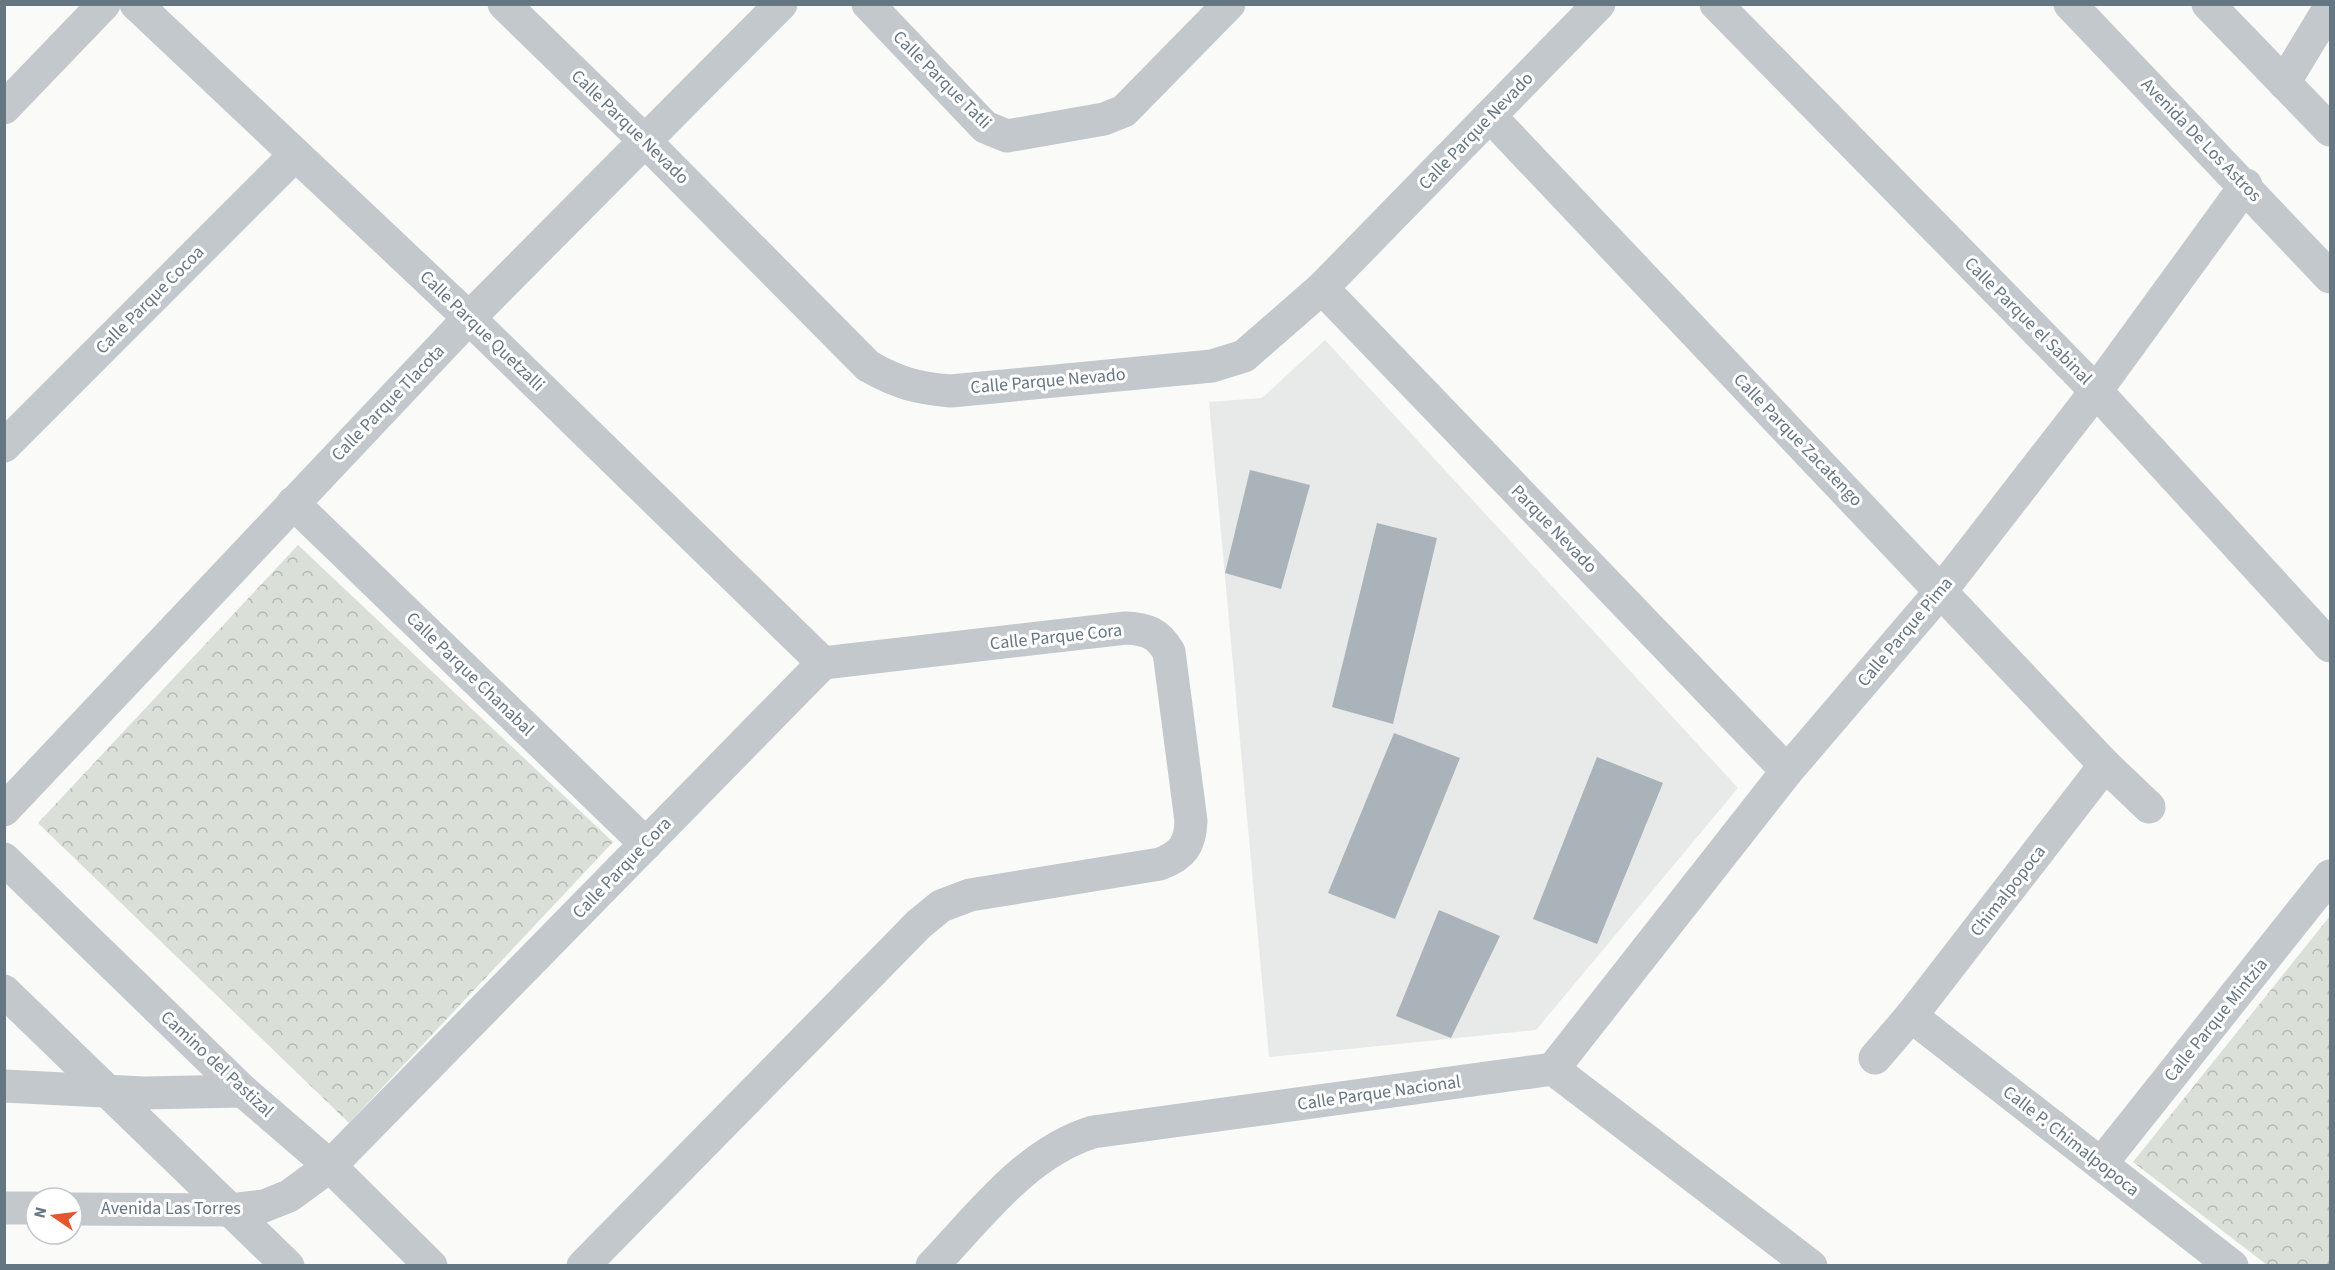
<svg xmlns="http://www.w3.org/2000/svg" width="2335" height="1270" viewBox="0 0 2335 1270" font-family="'Source Sans 3',sans-serif">
<style>
.built{fill:#e8e9e9}
.park{fill:url(#park-crowns)}
.building{fill:#aab3b9}
.lines{fill:none;stroke-linecap:round;stroke-linejoin:round}
.minor{stroke:#c3c8cc;stroke-width:33}
.tertiary{stroke:#c3c8cc;stroke-width:33}
.labels{text-anchor:middle;dominant-baseline:central;stroke-width:6;stroke-linejoin:round;paint-order:stroke}
.street-label{font-size:18px;fill:#657683;stroke:#fff}
</style>
<defs>
<pattern id="park-crowns" width="20" height="18" patternUnits="userSpaceOnUse" patternTransform="scale(1.5)"><rect width="20" height="18" fill="#dadfd7"/><path d="M2 6a3 3 0 1 1 6 0M12 15a3 3 0 1 1 6 0" fill="none" stroke="#b4b9b4"/></pattern>
</defs>
<rect width="100%" height="100%" fill="#fafaf8"/>
<polygon class="built" points="1325,340 1738,788 1536,1030 1269,1057 1209,402 1262,398"/>
<g class="park">
<polygon points="298,545 613,842 349,1123 38,823"/>
<polygon points="2330,916 2330,1265 2267,1265 2133,1162"/>
</g>
<g class="building">
<polygon points="1250,470 1310,485 1281,589 1225,573"/>
<polygon points="1377,523 1437,538 1393,724 1332,707"/>
<polygon points="1394,733 1460,758 1395,919 1328,893"/>
<polygon points="1597,757 1663,783 1597,944 1533,919"/>
<polygon points="1439,910 1500,936 1451,1038 1396,1016"/>
</g>
<g class="lines">
<g class="minor">
<polyline points="136,4 469,318 823,663"/>
<path d="M 504,4 L 644,140 L 868,366 C 898,383 916,388 951,391 L 1212,366 L 1244,356 L 1322,288 L 1599,4"/>
<polyline points="868,4 985,127 1007,136 1104,119 1124,111 1229,4"/>
<polyline points="1716,4 2096,391 2330,646"/>
<polyline points="2284,83 2330,7"/>
<polyline points="4,108 104,4"/>
<polyline points="1490,116 2105,765 2149,807"/>
<polyline points="1322,288 1787,771"/>
<polyline points="4,446 295,155"/>
<polyline points="293,503 646,844"/>
<polyline points="4,810 469,318 781,4"/>
<polyline points="1911,1016 2232,1266"/>
<polyline points="1875,1058 1911,1016 2105,765"/>
<polyline points="1553,1069 1787,771 1941,591 2096,391 2246,185"/>
<polyline points="4,1086 144,1093 243,1091"/>
<polyline points="2101,1164 2330,876"/>
<polyline points="4,1208 36,1208"/>
<path d="M 72,1209 L 230,1210 L 264,1206 L 289,1196 L 330,1166 L 823,663 L 1126,628 C 1147,629 1158,633 1169,652 L 1191,821 C 1190,845 1183,855 1160,864 L 970,895 L 941,906 L 919,924 L 583,1266"/>
<path d="M 932,1266 C 979,1217 1025,1153 1093,1132 L 1553,1069 L 1811,1266"/>
</g>
<g class="tertiary">
<polyline points="2070,4 2330,277"/>
<polyline points="2208,4 2330,130"/>
<polyline points="4,859 243,1091 330,1166 431,1266"/>
<polyline points="4,991 288,1266"/>
</g>
</g>
<g class="labels">
<g class="street-label">
<text transform="translate(942 80) rotate(45)">Calle Parque Tatli</text>
<text transform="translate(630 127) rotate(44)">Calle Parque Nevado</text>
<text transform="translate(1476 131) rotate(-46)">Calle Parque Nevado</text>
<text transform="translate(2201 140) rotate(46)">Avenida De Los Astros</text>
<text transform="translate(150 300) rotate(-45)">Calle Parque Cocoa</text>
<text transform="translate(2028 321) rotate(45)">Calle Parque el Sabinal</text>
<text transform="translate(482 331) rotate(44)">Calle Parque Quetzalli</text>
<text transform="translate(1048 381) rotate(-5)">Calle Parque Nevado</text>
<text transform="translate(388 403) rotate(-46)">Calle Parque Tlacota</text>
<text transform="translate(1798 440) rotate(46)">Calle Parque Zacatengo</text>
<text transform="translate(1554 529) rotate(46)">Parque Nevado</text>
<text transform="translate(1905 632) rotate(-50)">Calle Parque Pima</text>
<text transform="translate(1056 637) rotate(-6)">Calle Parque Cora</text>
<text transform="translate(470 674) rotate(44)">Calle Parque Chanabal</text>
<text transform="translate(622 868) rotate(-46)">Calle Parque Cora</text>
<text transform="translate(2008 891) rotate(-52)">Chimalpopoca</text>
<text transform="translate(2216 1020) rotate(-51)">Calle Parque Mintzia</text>
<text transform="translate(217 1064) rotate(43)">Camino del Pastizal</text>
<text transform="translate(1379 1093) rotate(-8)">Calle Parque Nacional</text>
<text transform="translate(2071 1141) rotate(38)">Calle P. Chimalpopoca</text>
<text x="171" y="1208">Avenida Las Torres</text>
</g>
</g>
<rect width="2335" height="1270" fill="none" stroke="#657683" stroke-width="12"/>
<g transform="translate(54 1216) rotate(284)"><circle r="28" fill="#ffffff" stroke="#c1c8cd" stroke-width="1.5"/>
<path d="M0-4.5L10 22L0 15L-10 22Z" fill="#e4572e"/>
<text y="-9" font-size="16" font-weight="bold" text-anchor="middle" fill="#657683">N</text>
</g>
</svg>
